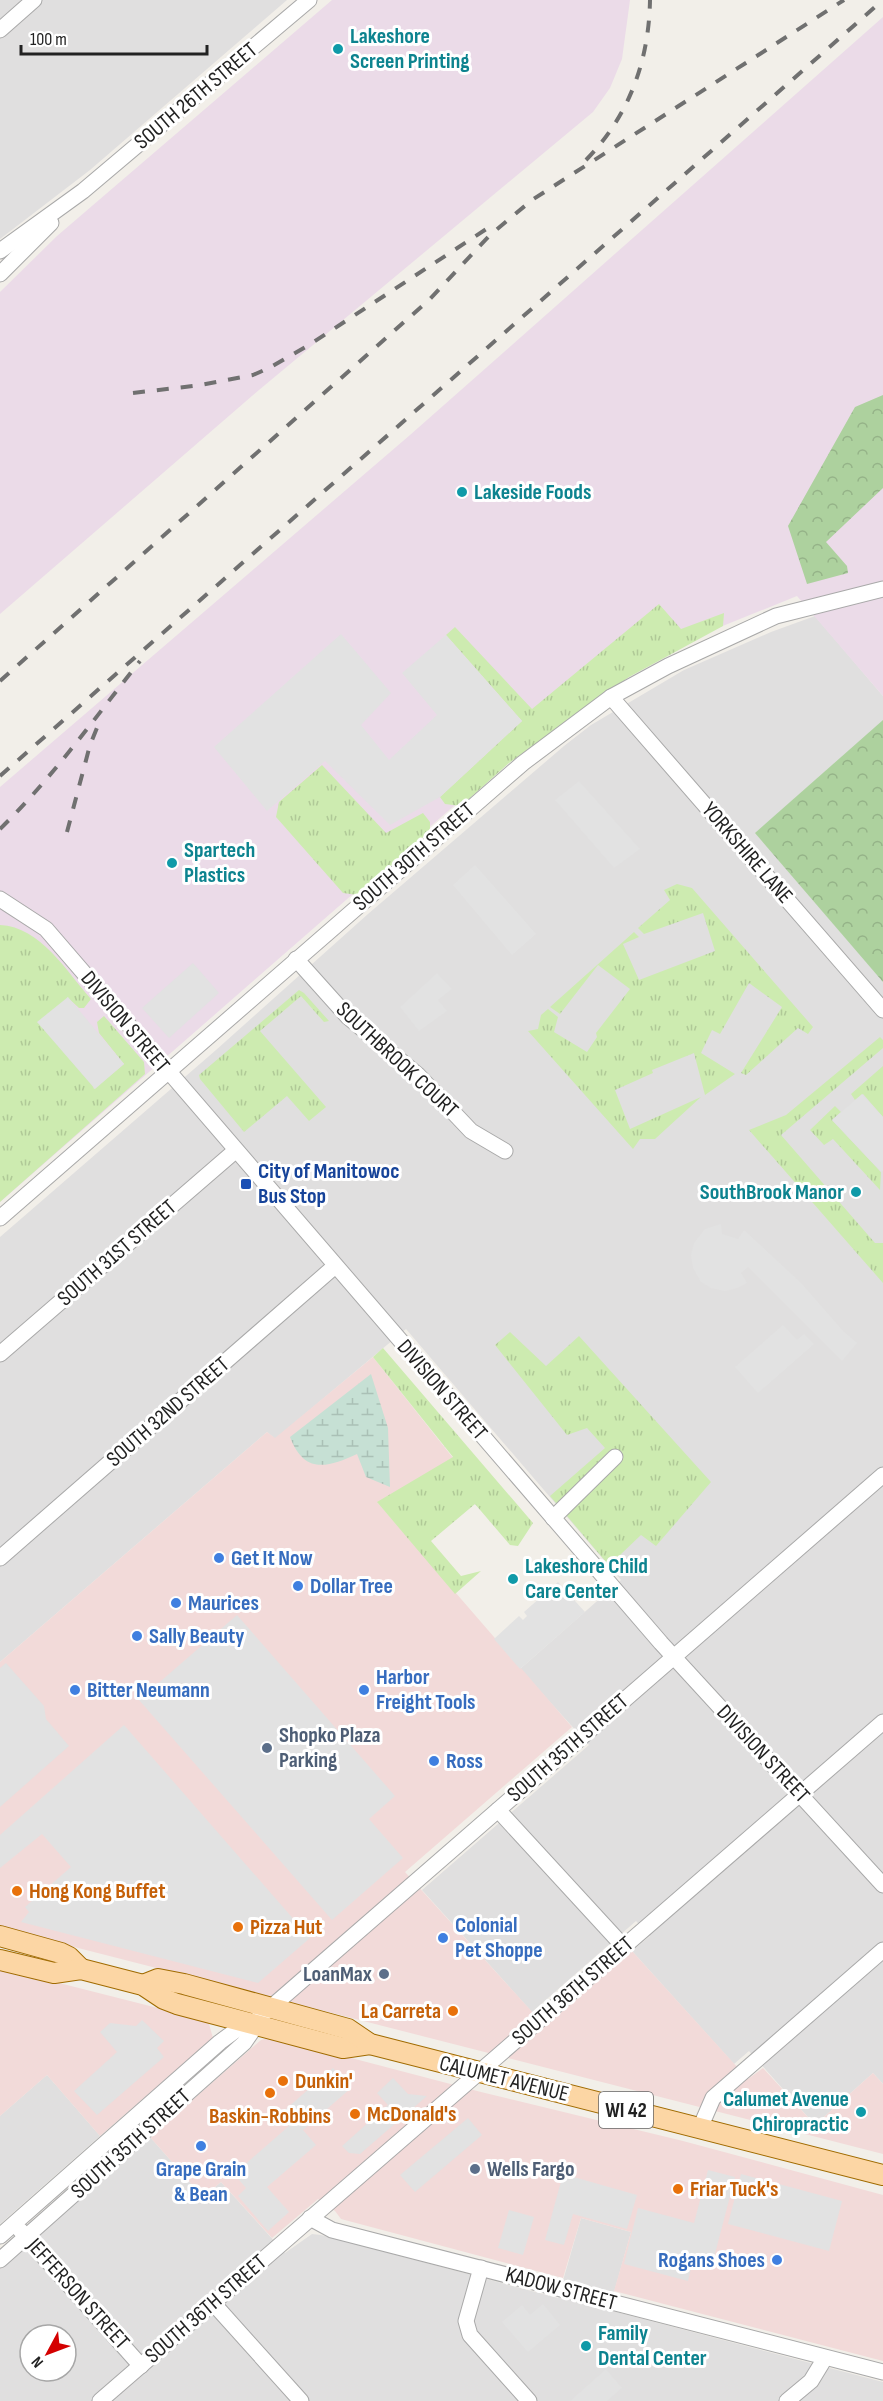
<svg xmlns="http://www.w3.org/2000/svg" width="883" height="2401" viewBox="0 0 883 2401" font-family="'Sofia Sans Condensed',sans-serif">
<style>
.residential{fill:#e0dfdf;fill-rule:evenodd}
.commercial{fill:#f2dad9}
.industrial{fill:#ebdbe8}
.grass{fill:url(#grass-tufts)}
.forest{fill:url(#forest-crowns)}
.wetland{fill:url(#wetland-marsh)}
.parking{fill:#e2e2e2}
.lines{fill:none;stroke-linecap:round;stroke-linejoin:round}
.minor-casing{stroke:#a9a9a9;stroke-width:17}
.major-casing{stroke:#a06b00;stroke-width:22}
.minor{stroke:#fff;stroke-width:15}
.major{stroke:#fcd6a4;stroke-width:20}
.rail{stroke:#707070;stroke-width:4;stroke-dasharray:12 12;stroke-linecap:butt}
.culture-dot{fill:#0f9aa8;stroke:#fff;stroke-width:2}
.transit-dot{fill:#1a4fb4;stroke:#fff;stroke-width:2}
.shop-dot{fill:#3f7fe0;stroke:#fff;stroke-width:2}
.service-dot{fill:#5c6f8a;stroke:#fff;stroke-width:2}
.food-dot{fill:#e8710a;stroke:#fff;stroke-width:2}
.labels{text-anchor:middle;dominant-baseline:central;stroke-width:6;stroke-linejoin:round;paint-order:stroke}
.shield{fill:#fff;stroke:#646464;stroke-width:1.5}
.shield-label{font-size:21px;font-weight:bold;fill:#222}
.culture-label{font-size:22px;font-weight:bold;fill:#0d838f;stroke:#fff;text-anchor:start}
.street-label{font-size:22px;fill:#222;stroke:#fff}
.transit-label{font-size:22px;font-weight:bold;fill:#164399;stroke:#fff;text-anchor:start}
.shop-label{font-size:22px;font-weight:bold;fill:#366cbe;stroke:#fff;text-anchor:start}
.service-label{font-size:22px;font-weight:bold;fill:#4e5e75;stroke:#fff;text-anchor:start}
.food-label{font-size:22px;font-weight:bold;fill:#c56008;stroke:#fff;text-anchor:start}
</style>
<defs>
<pattern id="grass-tufts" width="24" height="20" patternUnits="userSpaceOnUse" patternTransform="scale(1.5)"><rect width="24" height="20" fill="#cdebb0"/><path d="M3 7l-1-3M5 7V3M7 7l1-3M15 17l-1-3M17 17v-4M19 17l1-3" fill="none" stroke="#b0c997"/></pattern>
<pattern id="forest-crowns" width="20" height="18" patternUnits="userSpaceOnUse" patternTransform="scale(1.5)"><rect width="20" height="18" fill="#add19e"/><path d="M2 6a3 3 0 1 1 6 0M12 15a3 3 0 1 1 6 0" fill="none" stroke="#95b388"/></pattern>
<pattern id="wetland-marsh" width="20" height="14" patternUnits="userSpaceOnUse" patternTransform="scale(1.5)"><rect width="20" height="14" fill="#c6e0d4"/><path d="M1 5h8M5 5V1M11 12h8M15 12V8" fill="none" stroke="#aac0b6"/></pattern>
</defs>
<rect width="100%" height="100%" fill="#f2efe9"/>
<g class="residential">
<polygon points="0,0 287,0 90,170 0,239"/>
<polygon points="815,616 883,696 883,2084 873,2073 815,2125 749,2051 734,2064 632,1951 650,1936 636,1921 532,2012 422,1890 589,1745 520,1669 621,1580 406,1329 275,1439 267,1432 0,1662 0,1237 216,1050 368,914 564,746 591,725 684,670 771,632"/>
<polygon points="47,2075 100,2136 0,2224 0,2116"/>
<path d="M 150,2137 L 203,2197 L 221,2182 L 285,2253 L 312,2234 L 321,2235 L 558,2298 L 581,2218 L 631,2232 L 609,2310 L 883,2382 L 883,2401 L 0,2401 L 0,2268 ZM 30,2335 L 66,2335 L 66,2371 L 30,2371 Z"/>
</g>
<g class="commercial">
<polygon points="373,1357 453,1458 378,1503 572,1727 405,1872 545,2026 632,1951 748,2079 763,2068 815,2125 873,2073 883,2084 883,2154 0,1928 0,1662 267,1432 275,1438"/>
<polygon points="0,1968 205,2020 209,2024 213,2038 100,2136 47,2075 0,2116"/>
<polygon points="267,2038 275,2038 481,2092 683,2141 883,2195 883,2361 614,2291 631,2232 581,2218 563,2278 341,2219 335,2211 318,2199 272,2238 221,2182 203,2197 150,2137 261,2040"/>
</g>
<g class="industrial">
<polygon points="332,0 630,0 622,59 610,88 593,112 259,390 0,614 0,292 57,236"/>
<polygon points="883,17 883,696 797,596 698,636 649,659 518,750 0,1202 0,787 410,435"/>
</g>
<g class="grass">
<polygon points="659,604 681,629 724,613 723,626 629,677 509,763 461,806 445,804 440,797 522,721 446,635 455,627 532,709"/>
<polygon points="322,765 386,833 423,813 430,822 430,831 358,895 343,893 276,817 279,802"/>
<polygon points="677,884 692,888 813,1027 808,1034 798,1028 746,1075 741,1073 782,1007 749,983 720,1034 712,1030 701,1053 735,1074 705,1095 694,1053 652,1070 653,1073 615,1090 630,1129 701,1097 655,1139 640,1139 633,1149 528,1031 538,1029 541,1015 548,1009 558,1017 554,1032 587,1052 597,1037 596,1033 630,989 598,965 560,1014 550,1007 634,932 639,937 623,944 639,980 715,951 703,913 644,934 638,928 670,900 664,890"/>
<path d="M 0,925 C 41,927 66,971 91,999 L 84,1008 L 79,1008 L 67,997 L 94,1089 L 124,1064 L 99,1033 L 97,1022 L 104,1016 L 144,1062 L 145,1074 L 0,1202 Z"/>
<polygon points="299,990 304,993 329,1021 324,1022 301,996 260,1031 326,1107 309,1121 287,1096 244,1132 200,1079 199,1075"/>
<polygon points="880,1037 883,1040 883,1048 781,1135 875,1243 883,1243 883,1283 749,1130 786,1115"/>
<polygon points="883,1066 883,1117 863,1094 855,1100 851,1094"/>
<polygon points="835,1106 841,1112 832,1120 881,1172 880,1190 833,1139 824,1145 810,1130"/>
<polygon points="510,1332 546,1366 579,1336 711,1482 656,1546 641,1535 619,1556 606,1562 550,1496 605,1448 587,1428 567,1435 495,1345"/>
<polygon points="383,1348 533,1523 518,1546 510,1545 475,1504 431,1541 461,1576 481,1571 455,1594 377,1502 453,1457 373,1357"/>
</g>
<g class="forest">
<polygon points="883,395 883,488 826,542 847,566 848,573 807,584 788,526 855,407"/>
<polygon points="883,720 883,982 755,833"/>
</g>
<path class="wetland" d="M 371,1374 L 388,1428 L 390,1487 L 366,1477 L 357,1454 C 327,1468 304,1474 290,1437 Z"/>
<g class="parking">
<polygon points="341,634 391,693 361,725 389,760 437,715 402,673 446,635 522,721 440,797 390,825 325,761 267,811 214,747"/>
<polygon points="579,781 640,849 614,868 555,800"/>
<polygon points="475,865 536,934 512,955 453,885"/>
<polygon points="193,963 219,993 169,1038 142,1008"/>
<polygon points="437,973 452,989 438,1000 447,1011 419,1031 400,1007"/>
<polygon points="68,997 124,1064 95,1089 37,1022"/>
<polygon points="862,1094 883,1117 883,1171 881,1172 832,1120"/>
<polygon points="721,1224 722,1234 738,1239 744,1230 801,1283 843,1331 857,1343 842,1361 748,1267 741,1273 747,1283 737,1288 725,1291 711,1288 701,1282 693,1268 691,1255 694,1243 705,1229"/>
<polygon points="783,1325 797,1340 804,1334 814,1344 758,1393 735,1367"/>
<polygon points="558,1582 585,1612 520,1669 494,1639 519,1616 523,1620 527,1616 524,1612"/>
<polygon points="237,1615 395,1796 369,1819 403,1858 332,1920 139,1700"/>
<polygon points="6,1663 44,1706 46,1719 69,1746 0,1807 0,1668"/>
<polygon points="124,1725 310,1938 258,1983 21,1922 29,1912 25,1907 71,1867 42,1834 0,1868 0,1835"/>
<polygon points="142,2020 164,2041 157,2048 164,2057 97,2115 74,2091 117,2052 100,2032 110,2023 136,2026"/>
<polygon points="333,2068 351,2088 303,2130 316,2145 267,2187 289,2212 268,2231 238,2196 246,2188 234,2174 289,2126 279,2115"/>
<polygon points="393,2078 408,2094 427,2096 360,2154 349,2153 342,2146 388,2105 377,2093"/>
<polygon points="468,2118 482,2135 415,2192 400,2175"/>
<polygon points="708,2170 735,2177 711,2269 692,2264 688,2281 624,2264 638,2208 694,2223"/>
<polygon points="563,2174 637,2195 627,2229 573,2214 564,2245 545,2240"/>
<polygon points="741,2174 842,2201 829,2251 728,2224"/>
<polygon points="509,2210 534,2217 523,2255 498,2248"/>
<polygon points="543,2304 560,2325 528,2352 502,2322 522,2305 530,2315"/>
<polygon points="606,2369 622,2388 607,2401 570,2401"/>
</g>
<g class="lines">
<g class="minor-casing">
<g id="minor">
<polyline points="0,30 34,0"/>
<polyline points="0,251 83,191 309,0"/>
<polyline points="0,274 51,223"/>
<polyline points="611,697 883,1010"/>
<polyline points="0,899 46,929 661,1643 883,1885"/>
<polyline points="296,959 348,1017 418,1075 471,1131 505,1151"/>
<polyline points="0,1218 523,763 611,697 668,666 776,616 883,589"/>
<polyline points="0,1354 235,1151"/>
<polyline points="553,1518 615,1457"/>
<polyline points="0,1558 335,1266"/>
<polyline points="498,1810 624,1947"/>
<polyline points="700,2128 713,2098 883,1950"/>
<polyline points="310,2218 332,2230 883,2372"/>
<polyline points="20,2230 141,2366"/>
<polyline points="0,2236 220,2042 239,2028 253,2023 883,1475"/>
<polyline points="0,2260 244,2043 253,2030 253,2023"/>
<polyline points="481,2268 466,2321 470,2335 529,2401"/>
<polyline points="213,2303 301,2401"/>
<polyline points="100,2401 883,1722"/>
<polyline points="787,2401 811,2381 825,2358"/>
</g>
</g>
<g class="major-casing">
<g id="major">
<polyline points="0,1936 61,1953 69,1957 81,1969"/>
<polyline points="0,1960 54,1973 81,1969 143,1985 164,1999 177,2004 343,2048 370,2044"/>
<polyline points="143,1985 158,1979 184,1984 348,2029 370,2044 883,2175"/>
</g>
</g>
<use href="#minor" class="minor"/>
<use href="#major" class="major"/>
<g class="rail">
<path d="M 586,160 C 629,116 649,61 650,0"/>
<polyline points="133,393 201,385 253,375 269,368 309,345 491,226"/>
<polyline points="0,681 430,299 490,235 532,200 844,0"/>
<polyline points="0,776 883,0"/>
<path d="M 0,829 C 53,777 94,719 140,661"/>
<polyline points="67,832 90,745 99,723"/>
</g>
</g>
<g class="culture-dot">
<circle cx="338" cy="49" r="6"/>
<circle cx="462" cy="492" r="6"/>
<circle cx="172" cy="863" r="6"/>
<circle cx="856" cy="1192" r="6"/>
<circle cx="513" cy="1579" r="6"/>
<circle cx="861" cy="2112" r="6"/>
<circle cx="586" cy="2346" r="6"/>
</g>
<rect class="transit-dot" x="240" y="1178" width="12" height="12" rx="3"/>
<g class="shop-dot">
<circle cx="219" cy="1558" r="6"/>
<circle cx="298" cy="1586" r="6"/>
<circle cx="176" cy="1603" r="6"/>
<circle cx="137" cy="1636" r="6"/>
<circle cx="75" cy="1690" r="6"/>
<circle cx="364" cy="1690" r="6"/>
<circle cx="434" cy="1761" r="6"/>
<circle cx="443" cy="1938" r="6"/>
<circle cx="201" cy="2146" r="6"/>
<circle cx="777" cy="2260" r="6"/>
</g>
<g class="service-dot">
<circle cx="267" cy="1748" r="6"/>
<circle cx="384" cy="1974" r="6"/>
<circle cx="475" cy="2169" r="6"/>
</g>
<g class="food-dot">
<circle cx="17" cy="1891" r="6"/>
<circle cx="238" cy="1927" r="6"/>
<circle cx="453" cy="2011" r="6"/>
<circle cx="283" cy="2081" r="6"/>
<circle cx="270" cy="2093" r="6"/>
<circle cx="355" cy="2114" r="6"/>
<circle cx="678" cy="2189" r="6"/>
</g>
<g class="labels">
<rect class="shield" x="599" y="2092" width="54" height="36" rx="4.5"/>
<g class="shield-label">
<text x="626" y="2110">WI 42</text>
</g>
<g class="culture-label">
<text x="350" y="36">Lakeshore<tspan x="350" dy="25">Screen Printing</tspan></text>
<text x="474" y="492">Lakeside Foods</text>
<text x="184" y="850">Spartech<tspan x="184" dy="25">Plastics</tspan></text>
<text x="844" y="1192" text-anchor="end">SouthBrook Manor</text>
<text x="525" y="1566">Lakeshore Child<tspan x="525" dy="25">Care Center</tspan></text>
<text x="849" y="2099" text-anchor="end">Calumet Avenue<tspan x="849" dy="25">Chiropractic</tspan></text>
<text x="598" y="2333">Family<tspan x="598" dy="25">Dental Center</tspan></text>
</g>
<g class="street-label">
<text transform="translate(196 96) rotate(-40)">SOUTH 26TH STREET</text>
<text transform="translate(747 853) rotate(49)">YORKSHIRE LANE</text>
<text transform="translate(414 857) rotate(-41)">SOUTH 30TH STREET</text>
<text transform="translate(125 1022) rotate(50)">DIVISION STREET</text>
<text transform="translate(397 1060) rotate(43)">SOUTHBROOK COURT</text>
<text transform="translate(117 1253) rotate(-41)">SOUTH 31ST STREET</text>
<text transform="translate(442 1390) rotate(49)">DIVISION STREET</text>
<text transform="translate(168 1412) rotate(-41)">SOUTH 32ND STREET</text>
<text transform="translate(568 1748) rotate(-41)">SOUTH 35TH STREET</text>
<text transform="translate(763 1754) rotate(47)">DIVISION STREET</text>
<text transform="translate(573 1991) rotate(-41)">SOUTH 36TH STREET</text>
<text transform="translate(504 2079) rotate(14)">CALUMET AVENUE</text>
<text transform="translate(131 2144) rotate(-42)">SOUTH 35TH STREET</text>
<text transform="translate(561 2289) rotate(15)">KADOW STREET</text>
<text transform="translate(78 2294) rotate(48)">JEFFERSON STREET</text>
<text transform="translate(206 2309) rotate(-41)">SOUTH 36TH STREET</text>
</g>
<g class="transit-label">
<text x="258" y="1171">City of Manitowoc<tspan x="258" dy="25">Bus Stop</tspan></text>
</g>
<g class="shop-label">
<text x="231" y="1558">Get It Now</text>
<text x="310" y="1586">Dollar Tree</text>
<text x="188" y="1603">Maurices</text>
<text x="149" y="1636">Sally Beauty</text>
<text x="376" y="1677">Harbor<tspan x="376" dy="25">Freight Tools</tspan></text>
<text x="87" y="1690">Bitter Neumann</text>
<text x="446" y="1761">Ross</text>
<text x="455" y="1925">Colonial<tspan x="455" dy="25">Pet Shoppe</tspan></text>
<text x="201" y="2169" text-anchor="middle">Grape Grain<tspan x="201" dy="25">&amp; Bean</tspan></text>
<text x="765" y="2260" text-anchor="end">Rogans Shoes</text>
</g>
<g class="service-label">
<text x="279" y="1735">Shopko Plaza<tspan x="279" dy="25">Parking</tspan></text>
<text x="372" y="1974" text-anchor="end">LoanMax</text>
<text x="487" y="2169">Wells Fargo</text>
</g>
<g class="food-label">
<text x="29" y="1891">Hong Kong Buffet</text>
<text x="250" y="1927">Pizza Hut</text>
<text x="441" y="2011" text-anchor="end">La Carreta</text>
<text x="295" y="2081">Dunkin'</text>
<text x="367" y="2114">McDonald's</text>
<text x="270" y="2116" text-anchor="middle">Baskin-Robbins</text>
<text x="690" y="2189">Friar Tuck's</text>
</g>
</g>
<g transform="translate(48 2353) rotate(229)"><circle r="28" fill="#ffffff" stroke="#a7a7a7" stroke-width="1.5"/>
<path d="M0-4.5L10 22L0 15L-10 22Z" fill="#d40000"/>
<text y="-9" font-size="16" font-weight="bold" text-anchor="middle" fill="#222222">N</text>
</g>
<path d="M21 45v9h186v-9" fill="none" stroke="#222222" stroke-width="3"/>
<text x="30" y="45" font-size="18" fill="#222222" stroke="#ffffff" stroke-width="4.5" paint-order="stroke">100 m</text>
</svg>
